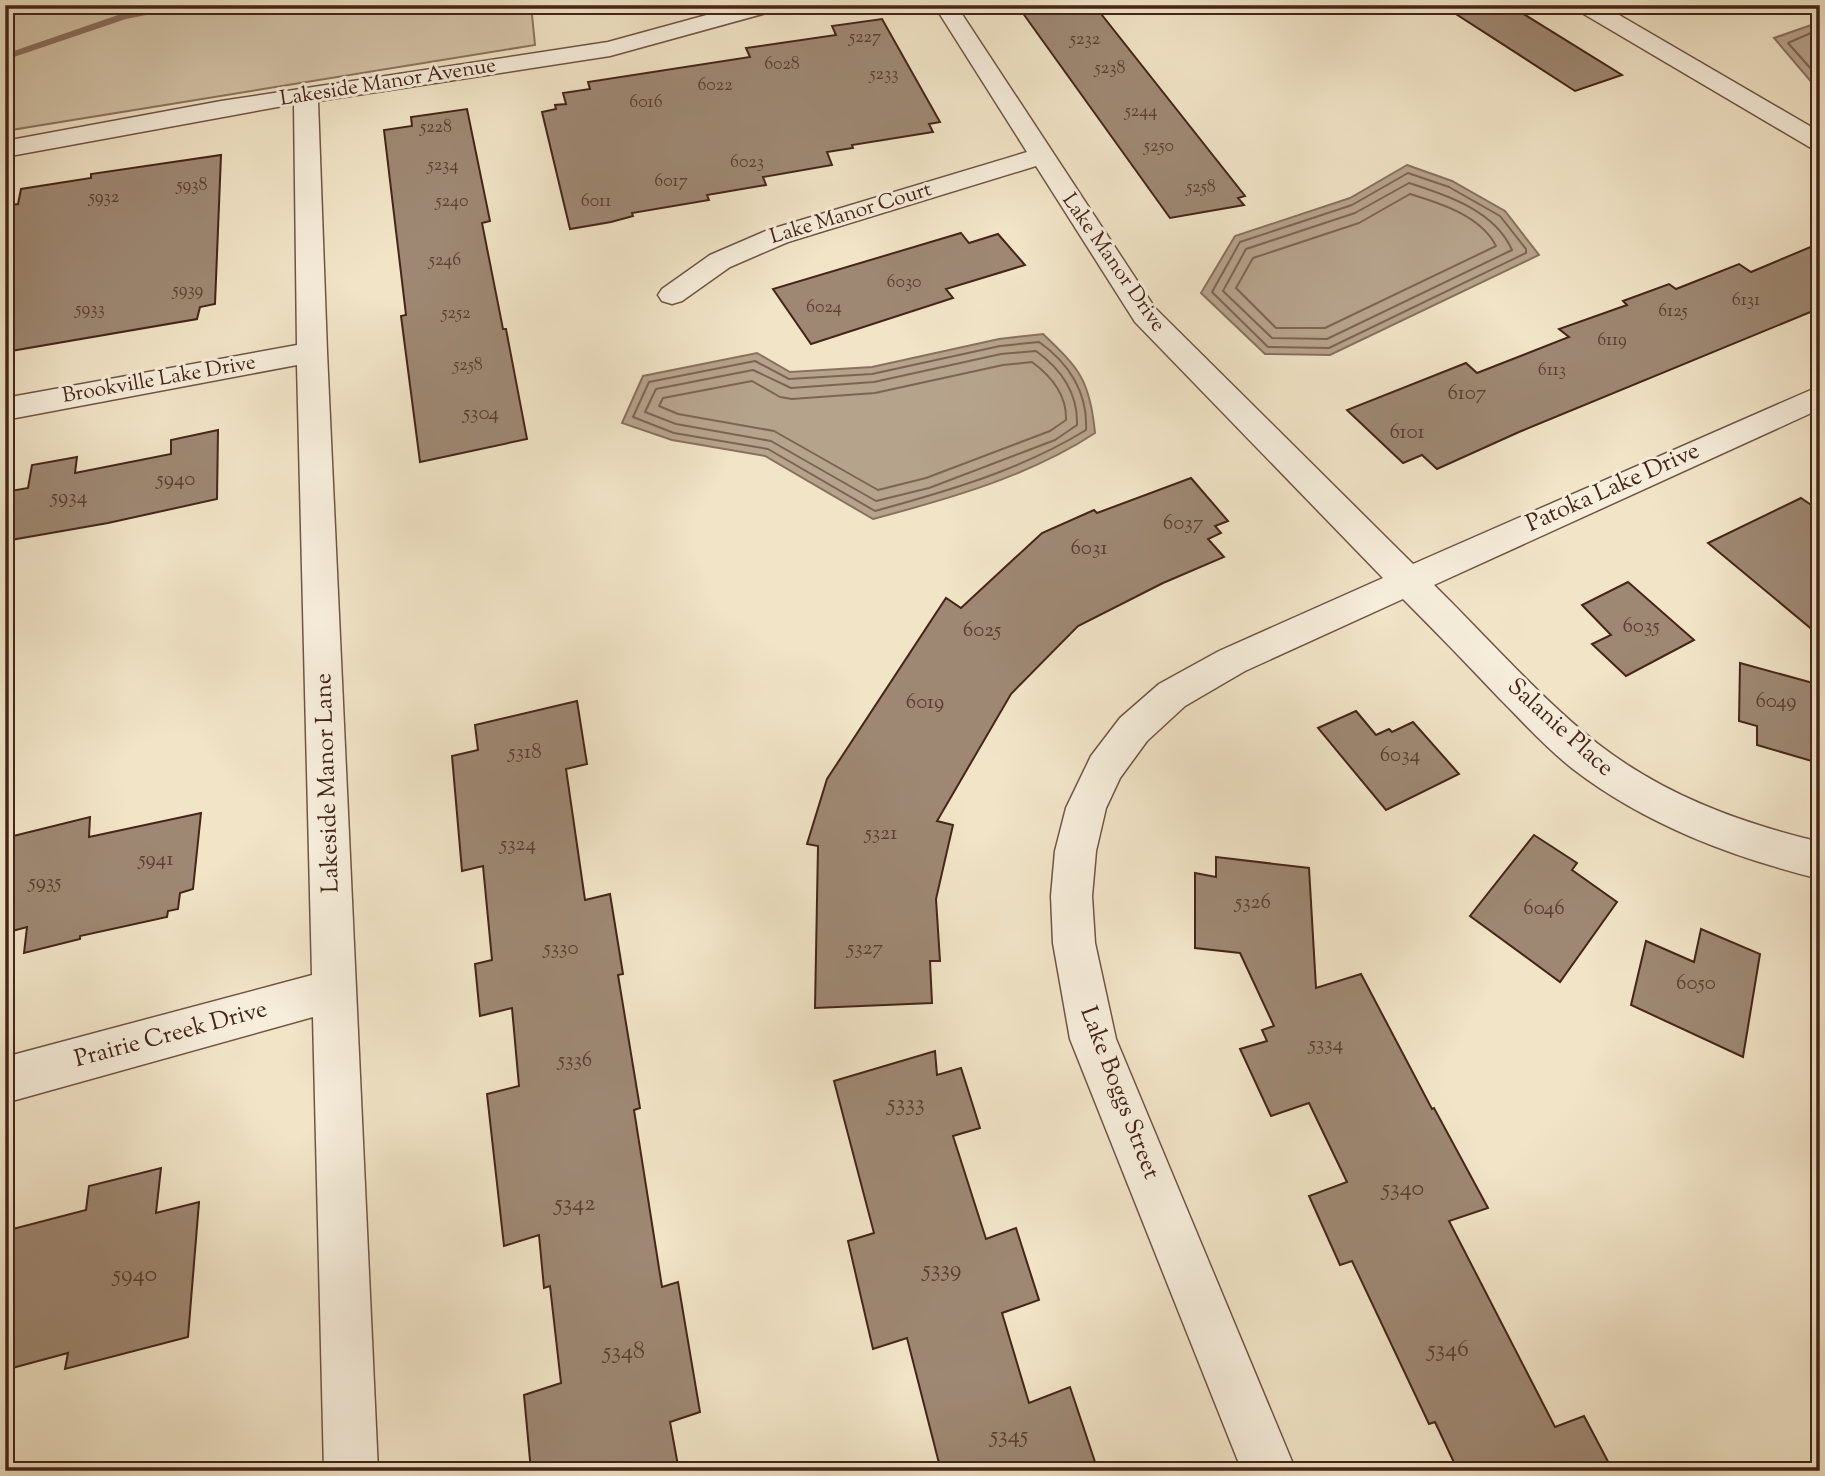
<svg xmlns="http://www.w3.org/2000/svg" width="1825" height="1476" viewBox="0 0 1825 1476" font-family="'Sorts Mill Goudy',serif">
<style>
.green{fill:#d4c4a9;stroke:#8c7460;stroke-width:2}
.water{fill:#b6a38c;stroke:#88715e;stroke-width:2}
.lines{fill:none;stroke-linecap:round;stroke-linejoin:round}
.shore{stroke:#7d6452;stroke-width:2}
.stream{fill:#88715e;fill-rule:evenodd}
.building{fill:#9e8873;stroke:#442518;stroke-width:2}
.minor-casing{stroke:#6f5544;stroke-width:3}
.minor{fill:#f6eddb;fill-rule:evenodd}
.labels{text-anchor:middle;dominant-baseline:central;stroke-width:6;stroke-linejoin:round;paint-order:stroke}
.far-number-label{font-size:18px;fill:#5a3e2f}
.far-street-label{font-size:21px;fill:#442518;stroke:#f6eddb}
.number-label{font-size:21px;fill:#5a3e2f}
.street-label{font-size:24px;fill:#442518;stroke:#f6eddb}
.near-number-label{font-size:24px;fill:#5a3e2f}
</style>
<rect width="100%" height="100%" fill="#f1e4c7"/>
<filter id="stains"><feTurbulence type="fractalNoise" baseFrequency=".00286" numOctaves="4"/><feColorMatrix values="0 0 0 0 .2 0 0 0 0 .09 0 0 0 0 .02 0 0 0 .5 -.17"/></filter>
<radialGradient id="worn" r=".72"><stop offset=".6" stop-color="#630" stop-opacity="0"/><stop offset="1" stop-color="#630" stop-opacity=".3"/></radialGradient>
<polygon class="green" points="5,5 531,5 535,45 5,131"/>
<g class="water">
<polygon points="1820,22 1820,87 1813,84 1774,38"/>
<polygon points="1407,165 1452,181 1505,211 1539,255 1330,355 1265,354 1201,293 1235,236 1350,198"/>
<path d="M 1043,334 C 1080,369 1090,381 1095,433 C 1030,476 948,499 873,519 L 765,456 L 672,440 L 622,423 L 643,376 L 757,353 L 790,372 L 872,367 L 999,339 Z"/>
</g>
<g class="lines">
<g class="shore">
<polyline points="1820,29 1788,43 1820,79"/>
<polygon points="1408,173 1449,187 1500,216 1526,249 1526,253 1329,348 1268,347 1212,292 1240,242 1352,205"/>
<path d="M 1409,183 C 1447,195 1495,211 1512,250 L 1327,339 L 1272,338 L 1223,291 L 1246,249 L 1355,213 Z"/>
<path d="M 1410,194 C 1440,203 1481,216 1496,246 L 1325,328 L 1276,328 L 1236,288 L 1253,258 L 1359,223 Z"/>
<path d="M 1039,342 C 1069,363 1088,393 1086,430 C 1021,470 948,491 875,511 L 768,449 L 674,433 L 633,417 L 649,382 L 755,361 L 789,379 L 872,374 L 1000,346 Z"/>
<path d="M 1036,351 C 1061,369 1078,394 1077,425 L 1055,440 L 929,488 L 876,501 L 771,441 L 676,424 L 645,412 L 656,389 L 753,370 L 791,388 L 874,382 L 1001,354 Z"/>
<path d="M 1032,362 C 1051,376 1067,395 1066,420 L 1050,431 L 926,478 L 878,490 L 774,431 L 678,414 L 659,406 L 663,398 L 752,381 L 780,397 L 792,399 L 875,393 L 1003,365 Z"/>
</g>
<polygon class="stream" points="173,5 196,5 126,19 5,60 5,54 121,14"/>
</g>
<g class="building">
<polygon points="1017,5 1094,5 1245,196 1238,198 1244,205 1170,218"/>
<polygon points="1442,5 1509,5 1622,75 1575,91"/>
<polygon points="882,19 940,122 929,124 933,132 852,145 853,148 827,152 832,165 763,177 766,185 707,195 709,200 632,213 633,216 611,222 570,229 542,112 556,109 555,105 566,104 563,93 590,89 588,82 750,57 746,48 836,35 832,26"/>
<polygon points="467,109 490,221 482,223 503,329 506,329 527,439 420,462 401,316 406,315 384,130 412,126 411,117"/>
<polygon points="221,155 215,304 200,307 197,319 5,352 5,206 18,204 21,189 91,178 91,174"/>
<polygon points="961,233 969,243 998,234 1025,265 946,289 953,298 811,344 773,289"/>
<polygon points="1820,243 1820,308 1519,432 1437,469 1422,455 1403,463 1347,410 1466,363 1477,373 1569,337 1559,329 1627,305 1623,301 1669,284 1676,289 1739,264 1751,272"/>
<polygon points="218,430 217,499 108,523 5,541 5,492 28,488 32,465 77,457 75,473 171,454 171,440"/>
<polygon points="1191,478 1228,521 1215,526 1221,533 1208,539 1224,557 1163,583 1078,626 1011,694 937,821 953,825 936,899 940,961 930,961 932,1003 815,1008 818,846 807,844 827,779 946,598 961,608 1042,533 1094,510 1097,513"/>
<polygon points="1801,498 1820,511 1820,636 1708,543"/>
<polygon points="1628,582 1694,640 1626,676 1592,644 1611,635 1582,605"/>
<polygon points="1740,663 1813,683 1815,762 1757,745 1757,726 1739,721"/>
<polygon points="577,701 587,764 566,769 585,900 610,894 623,974 618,975 640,1108 634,1110 662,1287 678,1282 700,1412 670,1422 679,1471 531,1471 524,1395 561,1383 550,1286 544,1288 539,1235 504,1246 487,1094 519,1086 512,1008 480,1016 475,964 492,960 483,866 462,871 452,756 478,750 475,725"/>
<polygon points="1356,711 1376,735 1389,729 1392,732 1413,722 1459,774 1386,810 1318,728"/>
<polygon points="201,813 193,889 180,893 178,909 168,911 167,917 80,936 80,939 24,953 27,927 5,933 5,838 90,817 89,837"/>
<polygon points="1534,835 1577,863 1572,870 1617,902 1560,982 1470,916"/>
<polygon points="1216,857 1309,868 1316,988 1361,974 1432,1109 1434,1108 1488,1208 1449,1221 1555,1427 1584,1416 1613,1471 1458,1471 1435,1422 1429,1424 1352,1261 1340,1265 1309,1196 1347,1182 1309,1103 1271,1116 1240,1049 1267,1041 1262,1030 1274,1026 1240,953 1195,948 1195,873 1216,877"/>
<polygon points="1701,929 1760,954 1743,1057 1631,1005 1646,941 1694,962"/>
<polygon points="935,1051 937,1075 961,1068 980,1128 953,1136 986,1239 1016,1228 1039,1300 1002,1313 1029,1403 1070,1387 1098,1471 941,1471 907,1338 873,1349 848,1241 874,1233 834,1081"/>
<polygon points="161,1168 156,1213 199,1202 188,1337 65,1369 68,1353 5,1370 5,1231 86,1210 89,1186"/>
</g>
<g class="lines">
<g class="minor-casing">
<g id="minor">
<polygon points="743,5 780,5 777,10 610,56 318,101 327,352 378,1471 324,1471 313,1017 5,1103 5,1057 312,975 297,365 5,420 5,398 297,345 294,104 5,157 5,141 221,101 608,42"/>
<path d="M 934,5 L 956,5 L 1155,308 L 1413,564 L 1820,386 L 1820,409 L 1434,585 C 1488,638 1539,697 1598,744 C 1664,795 1740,823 1820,842 L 1820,879 C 1732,857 1646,825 1573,769 C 1546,748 1524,723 1500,699 C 1468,665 1436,632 1403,599 L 1245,671 L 1185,706 L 1147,741 L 1120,778 L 1106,808 L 1096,851 L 1092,896 L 1095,943 L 1116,1039 L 1296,1471 L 1242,1471 L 1070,1039 L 1053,943 L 1051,896 L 1055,851 L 1066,808 L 1091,756 L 1120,718 L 1159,684 L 1219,651 L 1383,578 L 1135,322 L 1036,166 L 788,242 L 730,267 L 682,301 L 672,304 L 662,301 L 658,295 L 662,289 L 710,255 L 768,230 L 1027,152 Z"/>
<polygon points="1574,5 1602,5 1820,132 1820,151 1811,148 1577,10"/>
</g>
</g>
<use href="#minor" class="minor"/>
</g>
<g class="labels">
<g class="far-number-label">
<text x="865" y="38">5227</text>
<text x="1085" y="40">5232</text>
<text x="782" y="65">6028</text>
<text x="1110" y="69">5238</text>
<text x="884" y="75">5233</text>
<text x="715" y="86">6022</text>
<text x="646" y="103">6016</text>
<text x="1141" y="112">5244</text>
<text x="436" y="128">5228</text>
<text x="1159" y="147">5250</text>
<text x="747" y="163">6023</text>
<text x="443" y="166">5234</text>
<text x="671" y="182">6017</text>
<text x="192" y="186">5938</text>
<text x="1201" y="188">5258</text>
<text x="104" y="198">5932</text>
<text x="452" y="202">5240</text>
<text x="596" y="202">6011</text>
<text x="445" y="261">5246</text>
<text x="904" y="283">6030</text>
<text x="188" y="291">5939</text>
<text x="1746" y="301">6131</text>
<text x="824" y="308">6024</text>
<text x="90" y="310">5933</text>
<text x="1673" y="312">6125</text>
<text x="456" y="314">5252</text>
<text x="1612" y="341">6119</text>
<text x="468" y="366">5258</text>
<text x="1552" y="371">6113</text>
</g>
<g class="far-street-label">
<text transform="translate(388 83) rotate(-9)">Lakeside Manor Avenue</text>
<text transform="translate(851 214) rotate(-17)">Lake Manor Court</text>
<text transform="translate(1113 263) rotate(55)">Lake Manor Drive</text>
<text transform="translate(159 380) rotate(-10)">Brookville Lake Drive</text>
</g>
<g class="number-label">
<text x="1467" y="394">6107</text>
<text x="481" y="414">5304</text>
<text x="1407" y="433">6101</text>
<text x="176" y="480">5940</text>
<text x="69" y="498">5934</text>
<text x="1183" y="524">6037</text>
<text x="1089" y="549">6031</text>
<text x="1641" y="627">6035</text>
<text x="982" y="631">6025</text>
<text x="1776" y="702">6049</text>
<text x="925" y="703">6019</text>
<text x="525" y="753">5318</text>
<text x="1400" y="756">6034</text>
<text x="881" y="834">5321</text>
<text x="518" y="845">5324</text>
<text x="156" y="860">5941</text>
<text x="45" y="883">5935</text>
<text x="1253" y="903">5326</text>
<text x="1544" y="909">6046</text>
<text x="561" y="949">5330</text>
<text x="865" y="949">5327</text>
<text x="1696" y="984">6050</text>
<text x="1326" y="1045">5334</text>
<text x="575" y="1061">5336</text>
</g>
<g class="street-label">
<text transform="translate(1613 488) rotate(-24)">Patoka Lake Drive</text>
<text transform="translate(1560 728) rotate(42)">Salanie Place</text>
<text transform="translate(328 783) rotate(-92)">Lakeside Manor Lane</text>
<text transform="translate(171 1035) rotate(-15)">Prairie Creek Drive</text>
<text transform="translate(1119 1093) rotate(69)">Lake Boggs Street</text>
</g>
<g class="near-number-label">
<text x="906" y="1104">5333</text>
<text x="1403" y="1189">5340</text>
<text x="575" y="1204">5342</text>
<text x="942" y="1270">5339</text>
<text x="135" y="1275">5940</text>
<text x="1448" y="1350">5346</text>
<text x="624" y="1352">5348</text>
<text x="1009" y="1436">5345</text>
</g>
</g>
<rect width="1825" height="1476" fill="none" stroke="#f1e4c7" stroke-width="28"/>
<rect x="7" y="7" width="1811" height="1462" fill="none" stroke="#442518" stroke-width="3.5"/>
<rect x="14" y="14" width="1797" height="1448" fill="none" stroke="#442518" stroke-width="2"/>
<rect width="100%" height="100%" filter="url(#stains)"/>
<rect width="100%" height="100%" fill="url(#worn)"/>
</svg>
